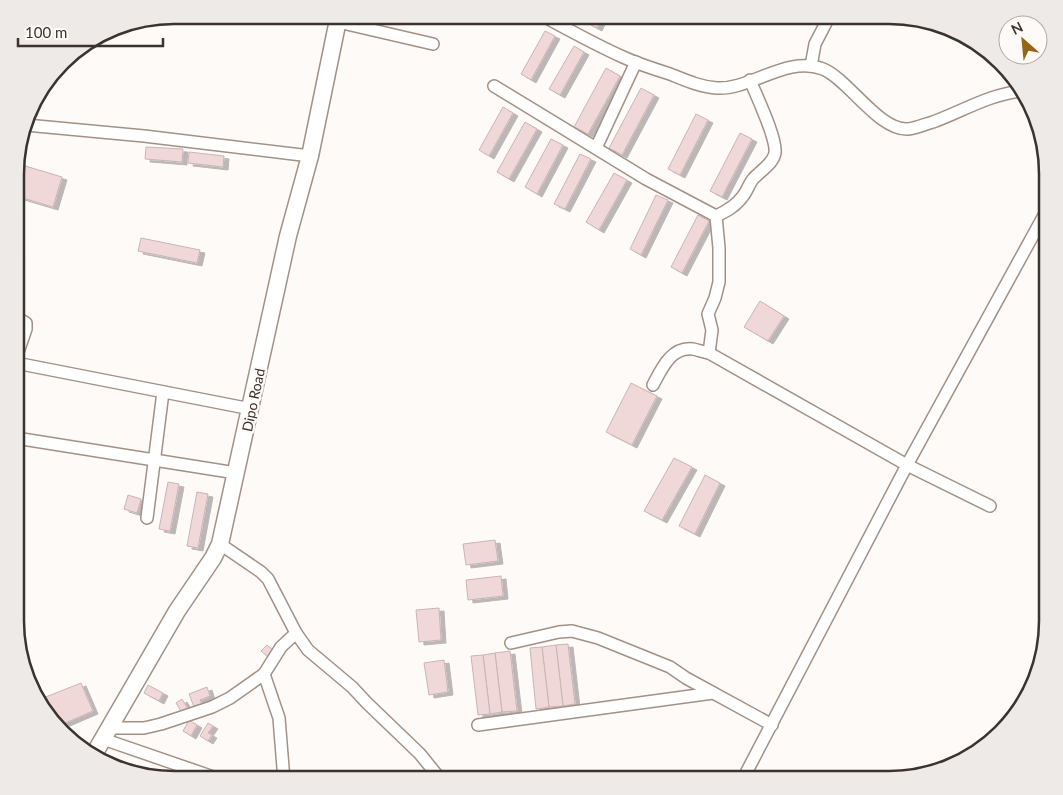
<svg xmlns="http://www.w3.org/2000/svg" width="1063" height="795" viewBox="0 0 1063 795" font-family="Lato,sans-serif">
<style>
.building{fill:#efd8d7;stroke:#cab4b3;filter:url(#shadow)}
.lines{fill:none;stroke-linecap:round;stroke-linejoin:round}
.minor-casing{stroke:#a29186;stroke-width:14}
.secondary-casing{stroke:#a29186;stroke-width:19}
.minor{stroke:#fff;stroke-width:11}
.secondary{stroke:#fff;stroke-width:16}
.labels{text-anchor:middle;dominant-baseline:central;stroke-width:5;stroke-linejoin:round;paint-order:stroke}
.street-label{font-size:14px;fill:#3a332e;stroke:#fefaf8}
.rim{fill:none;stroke:#3a332e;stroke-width:2.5}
</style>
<defs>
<filter id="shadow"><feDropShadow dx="5" dy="3" stdDeviation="0" flood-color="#0004"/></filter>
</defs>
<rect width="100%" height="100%" fill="#fefaf8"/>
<g class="building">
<polygon points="591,15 603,15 597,28 587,23"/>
<polygon points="545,31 555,36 531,80 521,74"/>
<polygon points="574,46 584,52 560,95 549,89"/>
<polygon points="606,68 620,76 588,134 574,127"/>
<polygon points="641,88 654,95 622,155 609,148"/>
<polygon points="503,107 513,113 489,156 479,150"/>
<polygon points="696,114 708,120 680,175 668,169"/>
<polygon points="525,122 537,129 509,179 497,172"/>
<polygon points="740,133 752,139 722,197 710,191"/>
<polygon points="551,139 563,145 537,194 525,187"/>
<polygon points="146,147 183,149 182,162 145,159"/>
<polygon points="189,152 224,156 223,167 188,163"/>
<polygon points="580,154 591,159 565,209 554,204"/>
<polygon points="22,165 62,177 53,207 16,196 16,183"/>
<polygon points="614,173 627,180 599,230 586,222"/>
<polygon points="656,195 668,200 641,255 630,249"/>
<polygon points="698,215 709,221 682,273 671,267"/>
<polygon points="141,238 200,250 197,263 138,251"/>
<polygon points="760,301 784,316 768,341 744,327"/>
<polygon points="631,383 657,396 632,445 606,432"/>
<polygon points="674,458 692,467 662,520 644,511"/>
<polygon points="705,475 720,483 695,534 679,526"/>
<polygon points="168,482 179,484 170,531 159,529"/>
<polygon points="197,492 208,494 198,548 187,546"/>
<polygon points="128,495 141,499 137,513 124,509"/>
<polygon points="495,540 498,561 466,565 463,544"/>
<polygon points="501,576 503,596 468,600 466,580"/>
<polygon points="439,608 441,640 419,642 416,610"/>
<polygon points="568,644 575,704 563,706 556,645"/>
<polygon points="267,645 275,652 269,658 261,651"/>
<polygon points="556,645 563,706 549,707 542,647"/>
<polygon points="542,647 549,707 536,709 530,648"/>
<polygon points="510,651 517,711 502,712 495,653"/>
<polygon points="495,653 502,712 490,714 483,655"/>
<polygon points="483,655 490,714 478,715 471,656"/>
<polygon points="444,660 448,692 429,695 424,663"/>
<polygon points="81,683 93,711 58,726 38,700"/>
<polygon points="148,685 163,693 159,701 144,693"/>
<polygon points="207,687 210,696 200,700 202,704 194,707 189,694"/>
<polygon points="182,699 188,709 182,713 176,703"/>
<polygon points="189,720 197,725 191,736 183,731"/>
<polygon points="208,723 213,726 208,733 212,735 208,741 200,736"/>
</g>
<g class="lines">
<g class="minor-casing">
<g id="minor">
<path d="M 543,16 C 569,30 596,45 623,57 C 638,64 654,69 670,74 C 685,80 700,87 717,88 C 751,90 786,55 823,69 C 848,79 879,131 908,129 C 917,128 925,124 933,122 C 963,111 990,94 1022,91"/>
<polyline points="338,22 433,44"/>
<path d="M 636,62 L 596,148 L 494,86 L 646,179 L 716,216 C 727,211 736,206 743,196 C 747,191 749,184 753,179 C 760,171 773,164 775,153 C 777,138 756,95 750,80"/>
<polyline points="811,66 815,44 830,15"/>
<polyline points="26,125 144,136 310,156"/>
<polyline points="709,353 712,330 708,314 715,298 719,282 719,248 716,216"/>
<polyline points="16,358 26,329 26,323 16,317"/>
<polyline points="16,363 251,409"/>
<path d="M 653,385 C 661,370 671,346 693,349 C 698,350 703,352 709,353 L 907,465 L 990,506"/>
<polyline points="16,438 236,473"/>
<polyline points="147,518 163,392"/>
<polyline points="220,544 261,572 268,579 296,633 308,650 352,687 367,703 420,754 441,780"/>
<polyline points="511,643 559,632 572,631 598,638 670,667 686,678 772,725"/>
<polyline points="264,674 279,718 284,780"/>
<polyline points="478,725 713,693"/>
<polyline points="109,728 144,728 161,724 212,707 230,698 264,674 281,647 296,633"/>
<polyline points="103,739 222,780"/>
<polyline points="745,775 907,465 1048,208"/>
</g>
</g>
<g class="secondary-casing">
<polyline id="secondary" points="93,756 177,611 213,558 220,544 288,236 310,156 339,15"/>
</g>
<use href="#minor" class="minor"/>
<use href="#secondary" class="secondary"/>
</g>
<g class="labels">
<g class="street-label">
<text transform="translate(253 400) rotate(-78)">Dipo Road</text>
</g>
</g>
<path d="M0 0H1063V795H0ZM174 24H889A150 150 0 0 1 1039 174V621A150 150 0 0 1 889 771H174A150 150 0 0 1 24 621V174A150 150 0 0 1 174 24Z" fill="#eeeae8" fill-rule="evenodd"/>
<path class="rim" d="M174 24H889A150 150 0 0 1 1039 174V621A150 150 0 0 1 889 771H174A150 150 0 0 1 24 621V174A150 150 0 0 1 174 24Z"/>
<g transform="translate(1023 40) rotate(333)"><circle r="24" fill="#fefaf8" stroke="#b0aaa7"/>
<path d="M0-4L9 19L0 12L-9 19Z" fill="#956615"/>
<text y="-8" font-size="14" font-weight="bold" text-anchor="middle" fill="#3a332e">N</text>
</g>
<path d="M18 38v8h145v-8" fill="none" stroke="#3a332e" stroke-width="2.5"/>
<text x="25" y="38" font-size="15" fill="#3a332e" stroke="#fefaf8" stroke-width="4" paint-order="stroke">100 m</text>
</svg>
